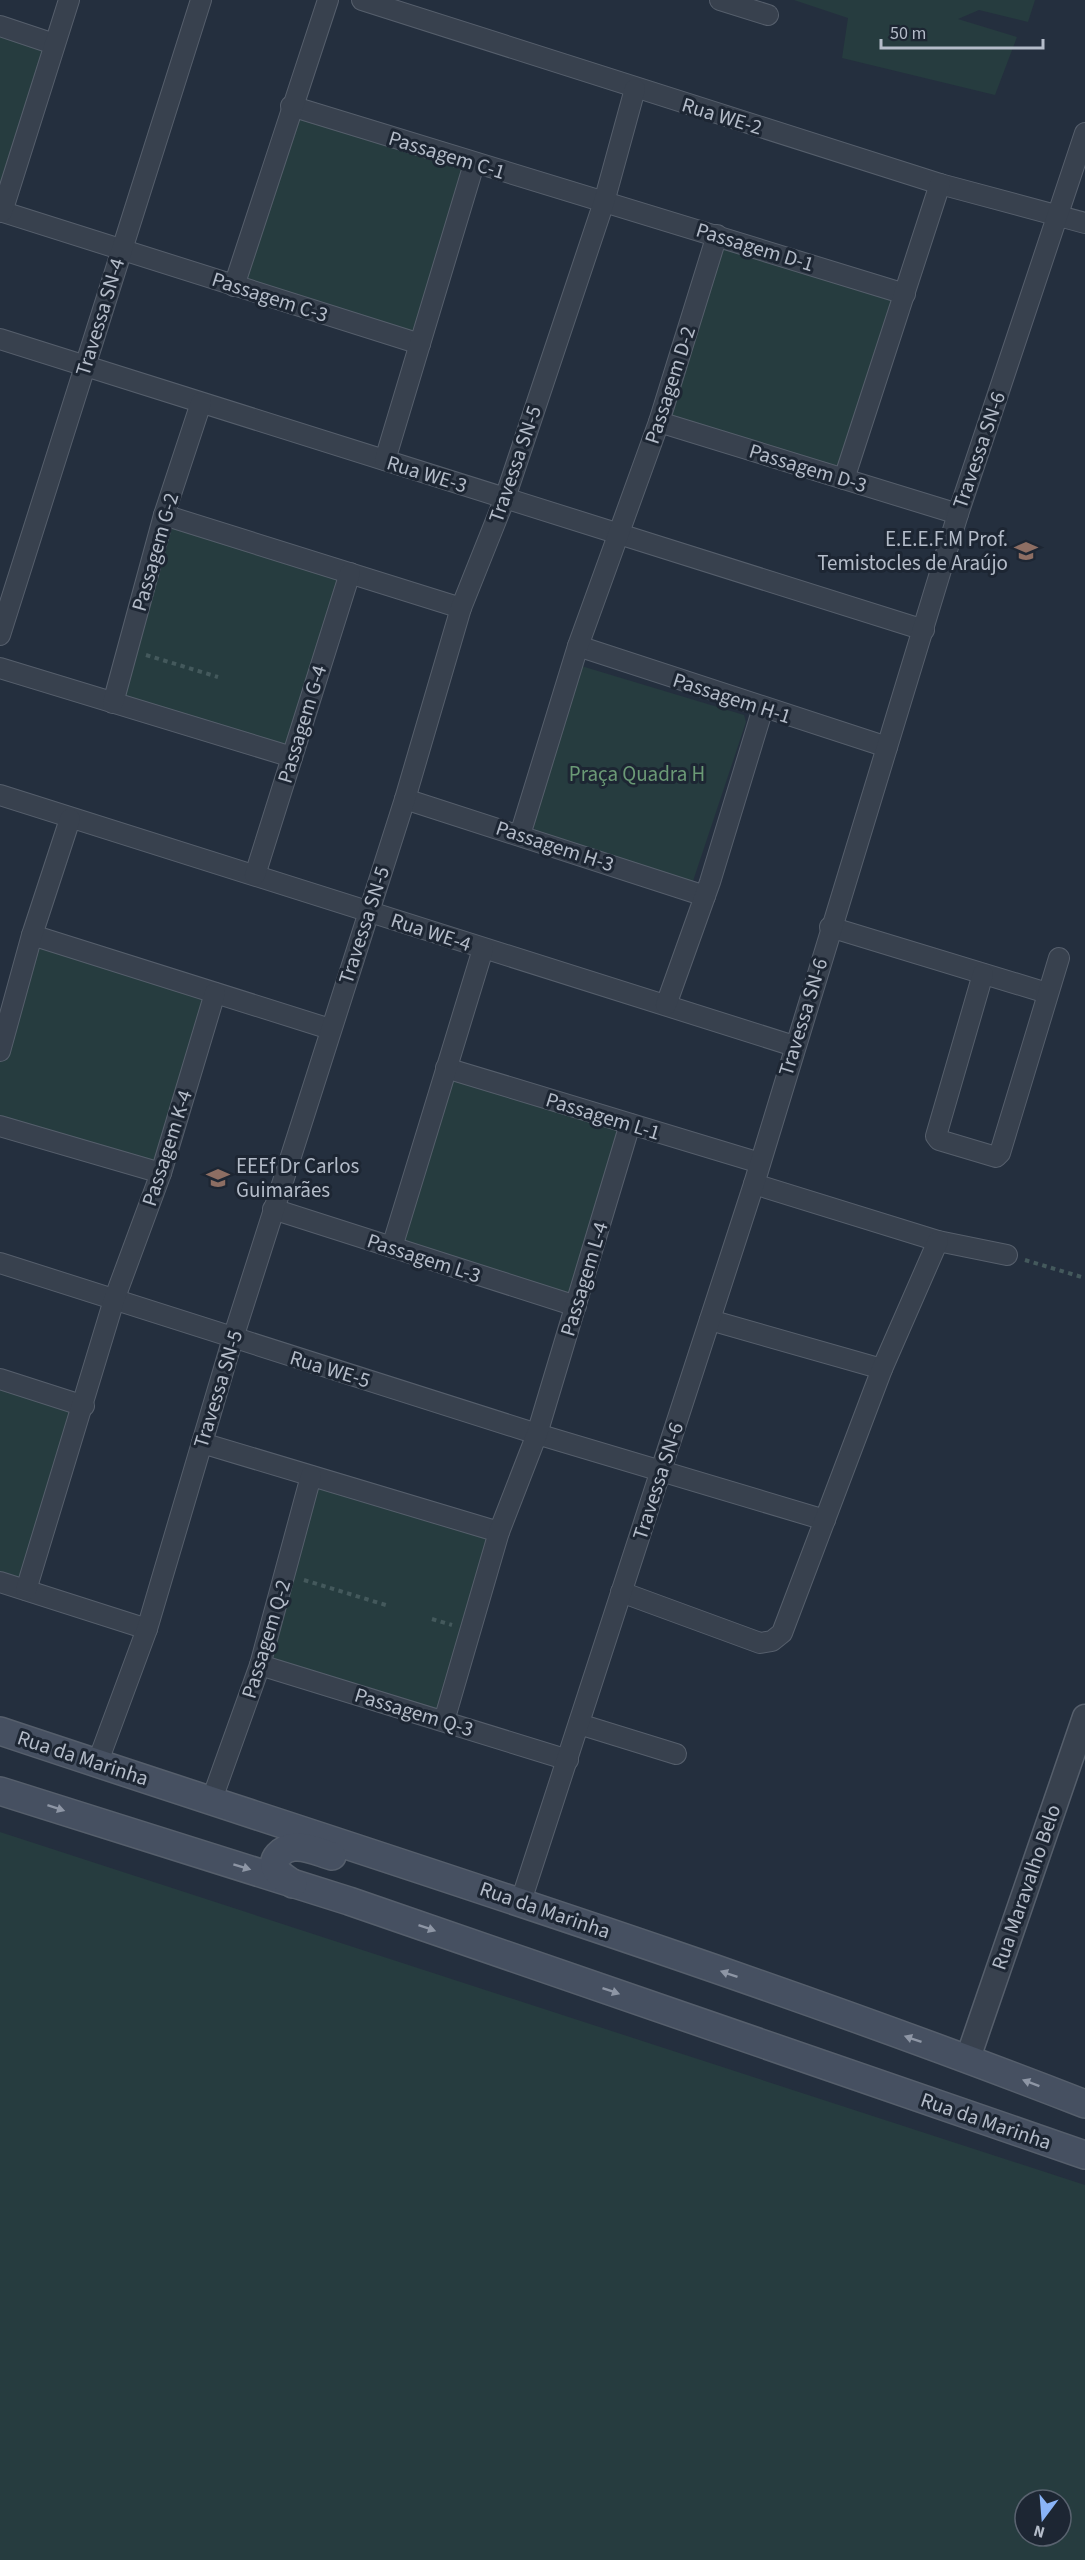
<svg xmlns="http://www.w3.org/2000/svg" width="1085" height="2560" viewBox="0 0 1085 2560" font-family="'Source Sans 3',sans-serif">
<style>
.green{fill:#263c3f;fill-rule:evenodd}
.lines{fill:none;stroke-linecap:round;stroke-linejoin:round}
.minor-casing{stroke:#565f6c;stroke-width:22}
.tertiary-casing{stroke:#565f6c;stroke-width:27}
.secondary-casing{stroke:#565f6c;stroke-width:30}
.path{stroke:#44595c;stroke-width:4;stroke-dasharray:4.5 4.5;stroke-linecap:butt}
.minor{stroke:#38414e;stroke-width:20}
.tertiary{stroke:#38414e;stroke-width:24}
.secondary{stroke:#465061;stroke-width:27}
.oneway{fill:#8e96a5}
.labels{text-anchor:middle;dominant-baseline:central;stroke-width:6;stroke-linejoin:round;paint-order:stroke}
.street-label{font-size:21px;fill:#b4bcc9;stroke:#1d2633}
.poi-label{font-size:21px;fill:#b4bcc9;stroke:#1d2633;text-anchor:end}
.park-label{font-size:21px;fill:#6b9a76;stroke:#1d2633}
</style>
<rect width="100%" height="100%" fill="#242f3e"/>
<g class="green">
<polygon points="794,0 1035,0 1028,22 979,10 958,19 1017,37 995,95 842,58 848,18"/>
<polygon points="0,26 54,44 0,211"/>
<polygon points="291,106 474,164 420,344 234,286"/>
<polygon points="717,235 905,294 844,479 659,422"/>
<polygon points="164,515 350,573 292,757 113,703"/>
<polygon points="578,665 744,715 746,722 691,887 535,831 531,815"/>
<polygon points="32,935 215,993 161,1173 0,1126 0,1051"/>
<polygon points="446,1068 630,1124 576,1306 392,1247"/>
<polygon points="0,1379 84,1406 26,1590 0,1582"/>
<polygon points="311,1476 499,1532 444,1721 260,1665"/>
<path d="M 0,1832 L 1085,2185 L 1085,2560 L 0,2560 ZM 1025,2500 L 1061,2500 L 1061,2536 L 1025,2536 Z"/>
</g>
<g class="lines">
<g class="minor-casing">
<g id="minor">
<polyline points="362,0 940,184 1085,223"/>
<polyline points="720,0 768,15"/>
<polyline points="0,26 54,44"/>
<polyline points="291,106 905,294"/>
<polyline points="0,211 420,344"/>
<polyline points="2,212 69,0"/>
<polyline points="234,286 328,0"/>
<polyline points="0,339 924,630"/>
<polyline points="659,422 958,514"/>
<polyline points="385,460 474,164"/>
<polyline points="844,479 940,184"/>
<polyline points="164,515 461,608"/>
<polyline points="0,635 201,0"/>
<polyline points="578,646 887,747"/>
<polyline points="0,668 292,757"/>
<polyline points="113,703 164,515 201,403"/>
<polyline points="0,795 794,1046"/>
<polyline points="405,799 705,896"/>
<polyline points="520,835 578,646 659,422 717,235"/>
<polyline points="255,875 350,573"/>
<polyline points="830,927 1047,993"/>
<polyline points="32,935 330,1029"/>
<polyline points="983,974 936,1136 939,1140 996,1157 1000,1153 1059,958"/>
<polyline points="666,1005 710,882 763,708"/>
<polyline points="0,1051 32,935 70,819"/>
<polyline points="446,1068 760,1163"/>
<polyline points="0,1126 161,1173"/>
<polyline points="754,1184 938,1241 1007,1255"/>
<polyline points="273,1209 576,1306"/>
<polyline points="392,1247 483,949"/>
<polyline points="0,1263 537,1434 825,1520"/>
<polyline points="710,1320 882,1369"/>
<polyline points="0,1379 84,1406"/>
<polyline points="202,1443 499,1532"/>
<polyline points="0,1582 147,1629"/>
<polyline points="26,1590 114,1300 161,1173 215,993"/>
<polyline points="621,1592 760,1643 772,1641 782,1633 882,1369 938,1241"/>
<polyline points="260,1665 568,1760"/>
<polyline points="444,1721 499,1532 537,1434 630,1124"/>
<polyline points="579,1724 676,1754"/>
<polyline points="97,1764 147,1629 233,1338 405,799 461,608 505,498 604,202 635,89"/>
<polyline points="212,1799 260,1665 311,1476"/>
<polyline points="521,1901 754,1184 958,514 1085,133"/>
</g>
</g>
<g class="tertiary-casing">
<polyline id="tertiary" points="968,2058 1085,1717"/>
</g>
<g class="secondary-casing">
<g id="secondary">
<path d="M 0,1731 C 363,1852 728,1965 1085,2104"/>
<polyline points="0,1791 349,1901 1085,2155"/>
<path d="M 293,1884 C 288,1880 281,1876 278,1872 C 267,1860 284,1847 295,1847 C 307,1846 321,1853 332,1856"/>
</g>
</g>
<g class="path">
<polyline points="146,655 218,677"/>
<polyline points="1025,1260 1085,1278"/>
<polyline points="304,1580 389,1606"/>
<polyline points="432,1619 452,1625"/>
</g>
<use href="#minor" class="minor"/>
<use href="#tertiary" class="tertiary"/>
<use href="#secondary" class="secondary"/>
</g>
<defs><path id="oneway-solid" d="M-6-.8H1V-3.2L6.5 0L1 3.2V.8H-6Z" transform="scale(1.5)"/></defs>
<g class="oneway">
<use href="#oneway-solid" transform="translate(56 1808) rotate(18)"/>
<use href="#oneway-solid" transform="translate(242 1867) rotate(17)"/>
<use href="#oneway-solid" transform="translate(427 1928) rotate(19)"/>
<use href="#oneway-solid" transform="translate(729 1974) rotate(-161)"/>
<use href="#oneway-solid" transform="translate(611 1991) rotate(19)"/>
<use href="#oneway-solid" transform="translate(913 2039) rotate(-161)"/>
<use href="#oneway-solid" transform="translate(1031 2083) rotate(-159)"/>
</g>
<defs>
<g id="school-bare" transform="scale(1.8)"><path d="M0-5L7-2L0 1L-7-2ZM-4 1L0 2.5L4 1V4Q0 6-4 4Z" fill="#8d6e63" stroke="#1d2633" stroke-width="2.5" paint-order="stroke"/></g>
</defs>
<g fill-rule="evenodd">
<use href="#school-bare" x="1026" y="551"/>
<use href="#school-bare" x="218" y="1178"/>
</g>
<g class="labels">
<g class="street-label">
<text transform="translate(722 116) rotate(17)">Rua WE-2</text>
<text transform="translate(447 155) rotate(17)">Passagem C-1</text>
<text transform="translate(755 247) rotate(17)">Passagem D-1</text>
<text transform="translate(270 297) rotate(18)">Passagem C-3</text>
<text transform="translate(100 317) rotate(-73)">Travessa SN-4</text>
<text transform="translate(670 385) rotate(-72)">Passagem D-2</text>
<text transform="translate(979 450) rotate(-71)">Travessa SN-6</text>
<text transform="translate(515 464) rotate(-71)">Travessa SN-5</text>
<text transform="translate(808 468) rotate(17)">Passagem D-3</text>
<text transform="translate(427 474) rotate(17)">Rua WE-3</text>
<text transform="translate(155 552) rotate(-74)">Passagem G-2</text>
<text transform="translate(732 698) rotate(18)">Passagem H-1</text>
<text transform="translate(302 724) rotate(-73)">Passagem G-4</text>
<text transform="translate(555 846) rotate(18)">Passagem H-3</text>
<text transform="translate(364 925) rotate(-72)">Travessa SN-5</text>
<text transform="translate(431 932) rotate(18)">Rua WE-4</text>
<text transform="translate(803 1017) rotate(-73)">Travessa SN-6</text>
<text transform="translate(603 1116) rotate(17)">Passagem L-1</text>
<text transform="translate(167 1148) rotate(-72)">Passagem K-4</text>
<text transform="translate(424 1258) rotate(18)">Passagem L-3</text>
<text transform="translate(584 1279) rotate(-73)">Passagem L-4</text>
<text transform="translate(330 1369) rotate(17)">Rua WE-5</text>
<text transform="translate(218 1389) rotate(-73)">Travessa SN-5</text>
<text transform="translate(658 1481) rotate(-72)">Travessa SN-6</text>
<text transform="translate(266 1639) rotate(-73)">Passagem Q-2</text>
<text transform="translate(414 1712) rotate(17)">Passagem Q-3</text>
<text transform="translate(83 1758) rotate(18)">Rua da Marinha</text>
<text transform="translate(1026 1887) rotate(-71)">Rua Maravalho Belo</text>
<text transform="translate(545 1910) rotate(19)">Rua da Marinha</text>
<text transform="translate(986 2121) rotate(19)">Rua da Marinha</text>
</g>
<g class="poi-label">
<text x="1008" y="539">E.E.E.F.M Prof.<tspan x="1008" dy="24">Temistocles de Araújo</tspan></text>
<text x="236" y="1166" text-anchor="start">EEEf Dr Carlos<tspan x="236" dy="24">Guimarães</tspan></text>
</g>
<g class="park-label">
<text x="637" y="774">Praça Quadra H</text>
</g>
</g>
<g transform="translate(1043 2518) rotate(196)"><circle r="28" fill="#1d2633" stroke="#59626f" stroke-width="1.5"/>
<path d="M0-4.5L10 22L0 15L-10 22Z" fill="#8ab4f8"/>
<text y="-9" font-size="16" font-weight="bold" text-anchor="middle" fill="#b4bcc9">N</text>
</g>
<path d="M881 39v9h162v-9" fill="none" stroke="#b4bcc9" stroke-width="3"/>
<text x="890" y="39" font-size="18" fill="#b4bcc9" stroke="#1d2633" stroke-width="4.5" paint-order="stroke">50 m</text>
</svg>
